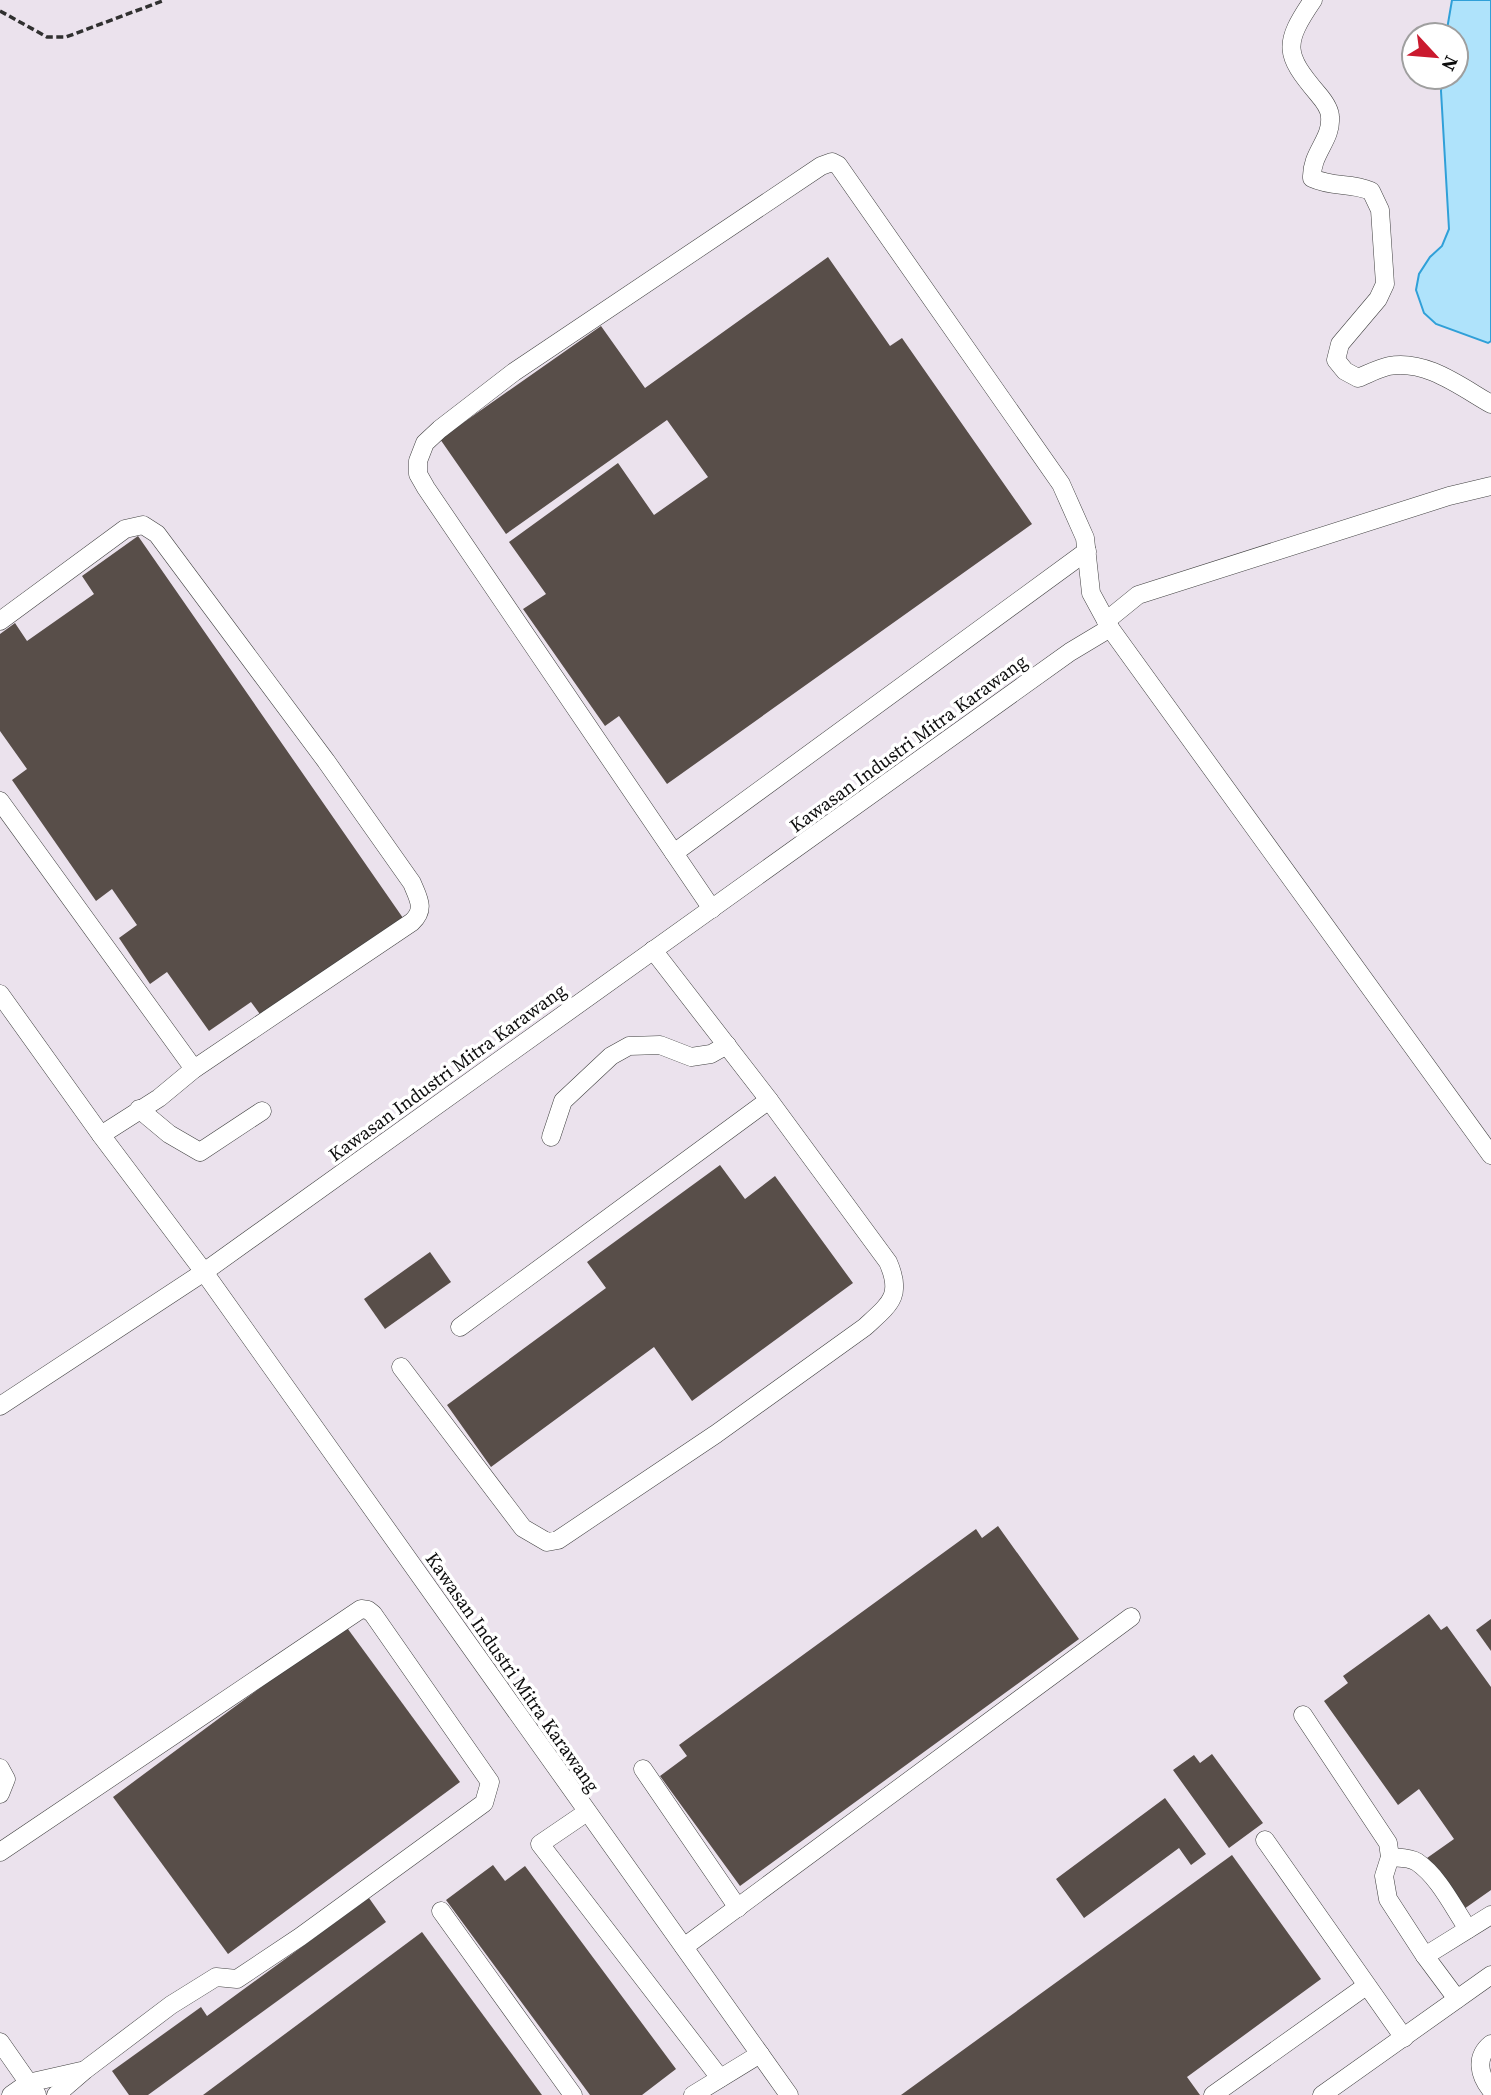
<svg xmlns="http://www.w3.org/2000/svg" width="1491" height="2095" viewBox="0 0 1491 2095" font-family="'Source Serif 4',serif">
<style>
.industrial{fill:#ebe2ed;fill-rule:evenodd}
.water{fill:#afe3fb;stroke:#30a0d8;stroke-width:2}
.building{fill:#584e49}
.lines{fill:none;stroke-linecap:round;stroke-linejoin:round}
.minor-casing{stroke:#414141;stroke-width:19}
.path{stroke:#303030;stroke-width:3.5;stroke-dasharray:7 3.5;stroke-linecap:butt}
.minor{stroke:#fff;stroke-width:18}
.labels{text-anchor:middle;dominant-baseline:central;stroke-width:7;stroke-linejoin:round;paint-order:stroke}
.street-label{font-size:19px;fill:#0e0e0e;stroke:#fff}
</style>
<rect width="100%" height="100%" fill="#fffbef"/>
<path class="industrial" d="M 0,0 L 1491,0 L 1491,2095 L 0,2095 ZM 1414,35 L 1456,35 L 1456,77 L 1414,77 Z"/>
<polygon class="water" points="1452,0 1491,0 1491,341 1488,343 1436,324 1424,313 1416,290 1419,274 1430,257 1442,246 1449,229 1441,91 1442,77 1456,77 1456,35 1446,35"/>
<g class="building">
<polygon points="828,257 890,346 902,338 1032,524 667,784 619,716 605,726 523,609 546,594 509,542 618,463 654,515 708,477 667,420 506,534 440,439 601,326 645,388"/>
<polygon points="138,536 403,918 262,1017 251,1002 209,1031 167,972 150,984 119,938 137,925 112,889 96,901 12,780 27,769 0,731 0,634 15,623 27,641 94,594 82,576"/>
<polygon points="720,1165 745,1199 775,1176 853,1283 692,1401 654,1347 491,1467 447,1405 606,1288 587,1262"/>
<polygon points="430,1252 451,1282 385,1329 364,1299"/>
<polygon points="998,1526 1079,1639 740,1886 660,1776 687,1756 679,1745 976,1529 982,1538"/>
<polygon points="1429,1614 1441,1630 1447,1626 1491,1687 1491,1890 1464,1909 1427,1858 1454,1839 1419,1789 1398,1805 1324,1701 1348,1683 1343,1676"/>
<polygon points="1491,1619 1491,1651 1476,1630"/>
<polygon points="345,1625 460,1782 228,1954 113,1797"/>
<polygon points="1212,1754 1263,1823 1229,1848 1173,1770 1194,1755 1200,1763"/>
<polygon points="1165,1798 1206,1854 1191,1865 1179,1848 1084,1918 1056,1879"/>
<polygon points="1232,1855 1321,1979 1187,2077 1200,2095 901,2095"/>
<polygon points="493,1865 505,1881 525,1866 676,2069 642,2095 590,2095 446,1900"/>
<polygon points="369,1898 386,1922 148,2095 129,2095 112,2071 201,2007 207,2016"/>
<polygon points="422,1932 542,2095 203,2095"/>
</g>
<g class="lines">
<g class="minor-casing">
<g id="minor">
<path d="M 1313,0 C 1283,44 1284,54 1318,94 C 1324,101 1330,109 1330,117 C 1332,140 1311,153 1312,178 C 1334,188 1349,182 1371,191 L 1380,210 L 1385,284 L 1378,299 L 1340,344 L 1336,360 L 1345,371 L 1358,378 C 1368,374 1379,368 1389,366 C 1426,359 1461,387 1491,404"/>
<path d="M 0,621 L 125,529 L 143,525 L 157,534 L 326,761 L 412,883 C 418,898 426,909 412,922 L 194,1069 L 159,1098 L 101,1135"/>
<polyline points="1106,621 1138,595 1449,496 1491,486"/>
<polyline points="0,801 194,1069"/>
<polyline points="674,853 1087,551"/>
<polyline points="712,909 426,488 418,474 418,461 425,443 440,429 514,372 821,166 832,162 838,165 1061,484 1085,538 1091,593 1110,628 1491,1155"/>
<polyline points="0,994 101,1135 204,1272 789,2095"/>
<polyline points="139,1109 169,1134 200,1152 262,1111"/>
<polyline points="551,1137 563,1101 611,1056 629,1046 660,1045 691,1057 711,1054 727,1045"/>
<polyline points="460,1327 769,1100"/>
<path d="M 401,1367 L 523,1528 L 547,1542 L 558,1540 L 716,1434 L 865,1327 C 890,1304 903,1296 888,1262 L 769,1100 L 653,950"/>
<polyline points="0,1406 204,1272 1070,652 1110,628"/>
<polyline points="1303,1715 1388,1843 1390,1857 1384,1876 1388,1899 1425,1956 1457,1999"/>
<polyline points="0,1768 6,1779 0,1794"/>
<polyline points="643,1769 738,1908"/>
<polyline points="587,1812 540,1844 720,2078"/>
<polyline points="1265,1840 1404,2038"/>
<polyline points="0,1852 361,1609 368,1610 373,1614 490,1782 484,1803 300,1937 237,1979 216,1977 171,2005 85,2070 56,2095"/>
<path d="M 1390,1857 C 1399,1858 1409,1857 1417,1862 C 1439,1877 1453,1907 1468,1929"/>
<polyline points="441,1911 573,2095"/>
<polyline points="684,1947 1131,1617"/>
<polyline points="1425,1956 1491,1915"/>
<polyline points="0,2042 37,2095"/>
<path d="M 1491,2044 C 1475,2057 1479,2075 1491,2090"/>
<polyline points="11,2095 28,2083 81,2071"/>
<polyline points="693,2095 760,2054"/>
<polyline points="1213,2095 1366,1986"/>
<polyline points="1322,2095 1491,1975"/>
</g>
</g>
<polyline class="path" points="0,11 47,37 66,37 165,0"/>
<use href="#minor" class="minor"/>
</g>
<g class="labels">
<g class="street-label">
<text transform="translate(908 743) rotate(-36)">Kawasan Industri Mitra Karawang</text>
<text transform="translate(447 1072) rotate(-36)">Kawasan Industri Mitra Karawang</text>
<text transform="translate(513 1672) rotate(55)">Kawasan Industri Mitra Karawang</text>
</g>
</g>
<g transform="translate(1435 56) rotate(116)"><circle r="33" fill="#ffffff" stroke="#9f9f9f" stroke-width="2"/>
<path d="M0-5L12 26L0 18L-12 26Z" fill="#ca1a2e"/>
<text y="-10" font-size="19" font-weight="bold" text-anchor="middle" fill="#0e0e0e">N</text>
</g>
</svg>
